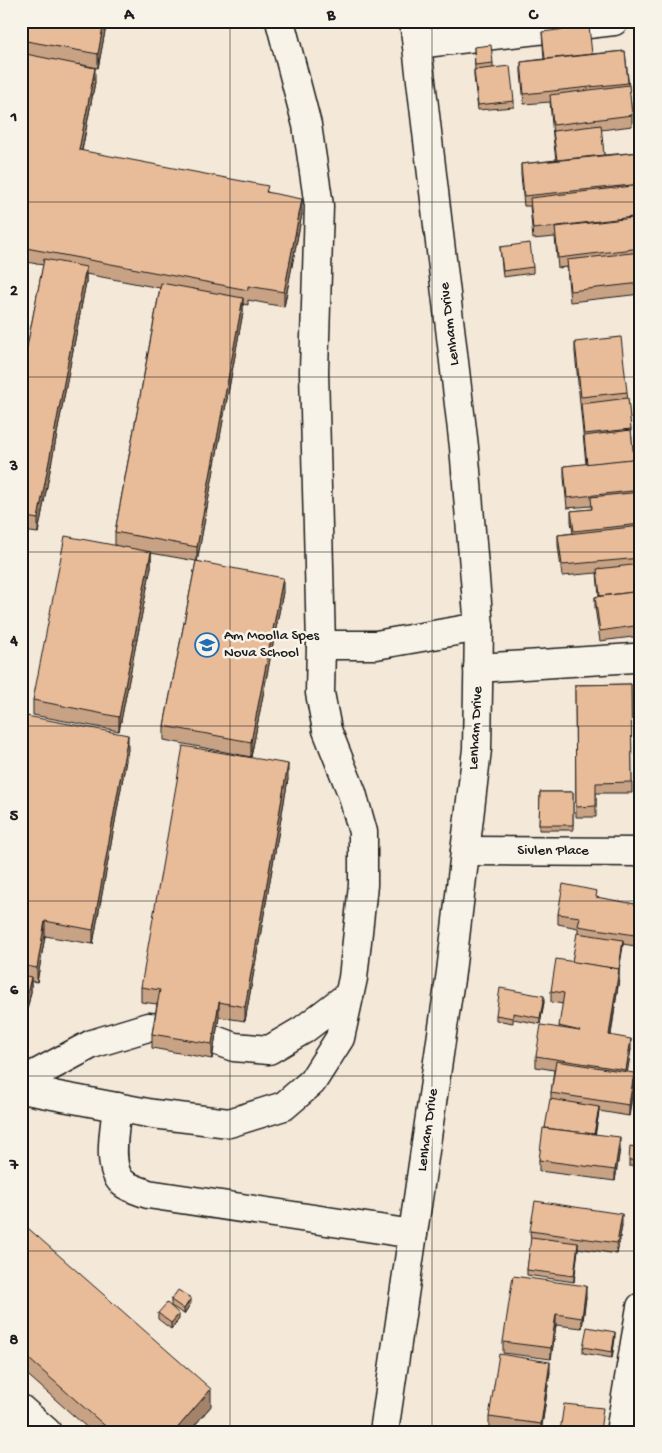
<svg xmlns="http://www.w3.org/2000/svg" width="662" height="1453" viewBox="0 0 662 1453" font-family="'Gochi Hand',sans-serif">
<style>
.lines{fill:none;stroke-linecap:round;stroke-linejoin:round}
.minor-casing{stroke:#1c1c1c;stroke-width:31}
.minor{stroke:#f7f3e8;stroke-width:28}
.wall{fill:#c8a284;stroke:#1c1c1c}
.shaded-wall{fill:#a3846b;stroke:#1c1c1c}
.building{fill:#e9bc99;stroke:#1c1c1c}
.grid{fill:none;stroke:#1c1c1c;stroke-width:1;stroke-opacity:0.55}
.labels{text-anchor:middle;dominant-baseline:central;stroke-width:5;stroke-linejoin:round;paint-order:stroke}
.street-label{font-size:15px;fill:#1c1c1c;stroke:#f7f3e8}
.poi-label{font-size:15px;fill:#1c1c1c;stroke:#f7f3e8;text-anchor:start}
.neatline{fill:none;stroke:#1c1c1c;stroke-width:2}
.grid-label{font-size:16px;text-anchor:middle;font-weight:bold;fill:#1c1c1c}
</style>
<rect width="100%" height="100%" fill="#f4e8d8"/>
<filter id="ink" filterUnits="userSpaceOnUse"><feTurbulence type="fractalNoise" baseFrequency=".02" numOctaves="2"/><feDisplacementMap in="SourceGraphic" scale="10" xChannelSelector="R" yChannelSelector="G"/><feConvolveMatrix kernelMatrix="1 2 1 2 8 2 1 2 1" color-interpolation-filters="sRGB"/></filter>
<g filter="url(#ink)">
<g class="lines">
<g class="minor-casing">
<g id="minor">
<polyline points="280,21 307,125 319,206 314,371 321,645 376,645 479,627"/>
<polyline points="417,44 614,21"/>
<polyline points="478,668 633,658"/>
<polyline points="465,851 641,852"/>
<polyline points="21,1082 92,1044 148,1027 190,1031 234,1047 269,1050 303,1030 349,995"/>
<polyline points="21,1089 153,1114 229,1123 284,1106 312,1082 340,1038 353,978 363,885 363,832 352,793 327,730 320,693 321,645"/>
<path d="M 117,1107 C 115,1128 106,1168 123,1183 C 129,1188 140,1191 148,1194 L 413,1234"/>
<polyline points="21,1409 47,1432"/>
<polyline points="384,1432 451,972 477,749 479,627 464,447 414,21"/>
<polyline points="620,1432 641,1307"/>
</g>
</g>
<use href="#minor" class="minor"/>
</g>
<g class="wall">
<polygon points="21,21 107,21 98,68 78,64 95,82 82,151 268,192 302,214 284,307 248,300 248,305 243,304 243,312 197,561 283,592 251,757 164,740 164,726 196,561 151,553 151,567 119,731 33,715 33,700 115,545 115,532 160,288 86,274 86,282 38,533 23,531 23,542 21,550 21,378 43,265 21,261"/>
<polygon points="542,32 592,54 625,51 632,115 632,126 601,130 604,155 641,152 641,294 570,302 567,267 558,268 555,237 533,239 530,206 524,206 521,175 521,164 556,160 553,136 550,102 524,104 521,72 521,62 544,59"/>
<polygon points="474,47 493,63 493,68 514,101 514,107 478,110 474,76 474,70 475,70"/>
<polygon points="500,247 533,267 533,273 503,277"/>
<polygon points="575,342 627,392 634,459 641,458 641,636 600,641 595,607 595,597 599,596 597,573 562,576 558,545 558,535 573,533 571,522 571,511 592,509 591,506 567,508 564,477 564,466 586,464 575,352"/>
<polygon points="631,684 632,793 596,793 596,817 576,817 575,685"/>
<polygon points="21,715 128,749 93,944 45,936 37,982 31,981 31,992 21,1036"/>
<polygon points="288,779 245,1021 219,1017 212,1059 152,1048 152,1034 157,1004 141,1002 141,987"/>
<polygon points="540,792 573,792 573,830 539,830"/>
<polygon points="597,898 641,905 641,947 623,944 619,970 619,979 611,1035 631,1049 627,1072 634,1084 629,1116 599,1111 595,1134 620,1148 615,1181 539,1171 539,1160 551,1099 551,1093 554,1070 536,1067 536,1056 559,1028 563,1004 551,1002 551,991 572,962 578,933 578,928 558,924 558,914"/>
<polygon points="544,1002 540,1024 513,1019 513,1023 496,1020 496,1015"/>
<polygon points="641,1148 641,1167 629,1166 629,1160"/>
<polygon points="21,1222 211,1406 189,1432 92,1432 21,1369"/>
<polygon points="622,1225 617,1254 578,1248 574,1282 527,1275 527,1270 531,1241 530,1231"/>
<polygon points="586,1297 582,1328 556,1325 551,1359 503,1353 503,1342"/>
<polygon points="171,1300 191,1303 184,1314 171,1306"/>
<polygon points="158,1313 179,1319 171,1329 158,1319"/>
<polygon points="615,1338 612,1358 583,1353 583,1347"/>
<polygon points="550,1372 541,1432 518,1432 489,1428 489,1417"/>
</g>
<g class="shaded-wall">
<polygon points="104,21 107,21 98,68 98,54"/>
<polygon points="95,68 95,82 79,165 79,150"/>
<polygon points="302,199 302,214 284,307 284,292"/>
<polygon points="86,267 86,282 38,533 38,519"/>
<polygon points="243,298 243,312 197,562 197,547"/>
<polygon points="23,527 23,542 21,550 21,536"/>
<polygon points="151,552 151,567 119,731 119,717"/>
<polygon points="283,578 283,592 251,757 251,742"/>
<polygon points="128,735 128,749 93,944 93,930"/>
<polygon points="288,764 288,779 245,1021 245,1007"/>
<polygon points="45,921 45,936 37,982 37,968"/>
<polygon points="623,940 623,946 619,970 619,979 609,1046 609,1035"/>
<polygon points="31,977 31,992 21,1036 21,1021"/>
<polygon points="544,996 544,1002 540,1024 540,1018"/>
<polygon points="219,1002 219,1017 212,1059 212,1044"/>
<polygon points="631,1039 631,1049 626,1081 626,1070"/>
<polygon points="634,1073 634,1084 629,1116 629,1105"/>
<polygon points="599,1107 599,1112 594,1143 594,1137"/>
<polygon points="620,1137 620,1148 615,1181 615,1170"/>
<polygon points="622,1214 622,1225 617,1254 617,1243"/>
<polygon points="578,1243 578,1249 574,1282 574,1276"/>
<polygon points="586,1286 586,1297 582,1328 582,1318"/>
<polygon points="191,1298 191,1303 184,1314 184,1309"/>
<polygon points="179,1314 179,1319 171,1329 171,1323"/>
<polygon points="556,1314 556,1325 551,1359 551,1348"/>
<polygon points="615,1332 615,1338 612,1358 612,1352"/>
<polygon points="550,1362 550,1372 541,1432 541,1424"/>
<polygon points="211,1389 211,1406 189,1432 174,1432"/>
</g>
<g class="building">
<polygon points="21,21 104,21 98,54 21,40"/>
<polygon points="589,26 592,54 545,59 542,32"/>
<polygon points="491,45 493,63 475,65 474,47"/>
<polygon points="625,51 628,83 524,94 521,62"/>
<polygon points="21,53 95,68 79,150 268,186 266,192 302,199 284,292 248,286 248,290 21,247"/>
<polygon points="510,66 514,101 478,105 474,70"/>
<polygon points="629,85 632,115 553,125 550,95"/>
<polygon points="601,125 604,155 557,160 553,131"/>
<polygon points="641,152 641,184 524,196 521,164"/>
<polygon points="641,185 641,216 533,229 530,198"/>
<polygon points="641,217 641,248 558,258 555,227"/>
<polygon points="530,243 533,267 503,271 500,247"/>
<polygon points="641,252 641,283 570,291 567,260"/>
<polygon points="44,259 86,267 38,519 21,516 21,378"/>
<polygon points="161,283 243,298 197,547 115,532"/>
<polygon points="621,337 627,392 581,397 575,342"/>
<polygon points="628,398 631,429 584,434 581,404"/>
<polygon points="631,430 634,459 587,464 584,436"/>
<polygon points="641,458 641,490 567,498 564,466"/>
<polygon points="641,492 641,524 574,531 571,511 592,509 591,497"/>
<polygon points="641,526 641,558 562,565 558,535"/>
<polygon points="65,536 151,552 119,717 33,700"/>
<polygon points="196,561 283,578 251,742 164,726"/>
<polygon points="641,564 641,591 600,596 597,569"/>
<polygon points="641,591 641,625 600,631 595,597"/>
<polygon points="631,684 632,782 596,783 596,806 576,807 575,685"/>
<polygon points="21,715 128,735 93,930 45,921 37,968 21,965"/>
<polygon points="183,746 288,764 245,1007 219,1002 212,1044 152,1034 160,990 141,987"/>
<polygon points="540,792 573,792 573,825 539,825"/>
<polygon points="563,884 597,891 596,897 641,905 641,936 578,926 580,917 558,914"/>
<polygon points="577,933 623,940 619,969 572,962"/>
<polygon points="556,959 619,969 609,1035 631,1039 626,1070 536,1056 541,1025 580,1031 559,1026 564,993 551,991"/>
<polygon points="21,975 31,977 21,1021"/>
<polygon points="500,988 544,996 540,1018 513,1013 513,1018 496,1015"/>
<polygon points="556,1061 634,1073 629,1105 551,1093"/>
<polygon points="550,1099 599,1107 594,1134 545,1128"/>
<polygon points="543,1128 620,1137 615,1170 539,1160"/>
<polygon points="630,1146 641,1148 641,1161 629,1160"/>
<polygon points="535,1201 622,1214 617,1243 530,1231"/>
<polygon points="21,1222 211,1389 174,1432 112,1432 21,1352"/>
<polygon points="531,1237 578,1243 574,1276 527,1270"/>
<polygon points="513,1276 586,1286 582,1318 556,1314 551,1348 503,1342"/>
<polygon points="178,1290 191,1298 184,1309 171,1300"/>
<polygon points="167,1303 179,1314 171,1323 158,1313"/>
<polygon points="587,1327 615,1332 612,1352 583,1347"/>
<polygon points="499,1354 550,1362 541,1424 489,1417"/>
<polygon points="564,1404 603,1408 600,1432 560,1432"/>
</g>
</g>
<path class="grid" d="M 230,21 L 230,1432M 432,21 L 432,1432M 21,202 L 641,202M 21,377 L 641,377M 21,552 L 641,552M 21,726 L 641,726M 21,901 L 641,901M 21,1076 L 641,1076M 21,1251 L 641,1251"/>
<defs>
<g id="school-ring" transform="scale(1.25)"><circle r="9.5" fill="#f7f3e8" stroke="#1f6fb2" stroke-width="1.5"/><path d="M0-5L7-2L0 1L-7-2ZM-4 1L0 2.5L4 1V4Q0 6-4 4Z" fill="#1f6fb2"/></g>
</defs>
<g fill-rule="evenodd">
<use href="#school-ring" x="207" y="645"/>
</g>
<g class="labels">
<g class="street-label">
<text transform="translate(450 324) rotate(-97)">Lenham Drive</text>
<text transform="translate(476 728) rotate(-87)">Lenham Drive</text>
<text x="553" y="851">Sivlen Place</text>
<text transform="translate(428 1130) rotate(-82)">Lenham Drive</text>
</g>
<g class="poi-label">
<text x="224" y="636">Am Moolla Spes<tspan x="224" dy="17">Nova School</tspan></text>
</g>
</g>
<rect width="662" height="1453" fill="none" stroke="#f7f3e8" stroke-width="55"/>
<rect x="28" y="28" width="606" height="1398" class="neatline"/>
<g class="grid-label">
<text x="129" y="19">A</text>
<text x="331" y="19">B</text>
<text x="533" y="19">C</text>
<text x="14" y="121">1</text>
<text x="14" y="295">2</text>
<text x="14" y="470">3</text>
<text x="14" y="645">4</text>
<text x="14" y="820">5</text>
<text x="14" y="994">6</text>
<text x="14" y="1169">7</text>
<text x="14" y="1344">8</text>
</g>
</svg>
